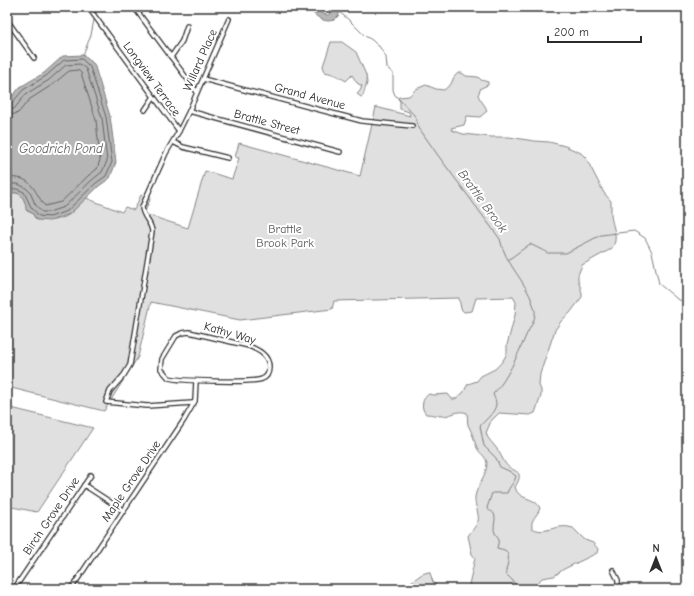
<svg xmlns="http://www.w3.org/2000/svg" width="694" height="596" viewBox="0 0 694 596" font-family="'Comic Neue',sans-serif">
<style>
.green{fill:#e0e0e0;stroke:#868686}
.water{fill:#b6b6b6;stroke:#7e7e7e}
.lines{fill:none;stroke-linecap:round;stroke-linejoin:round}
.shore{stroke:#636363;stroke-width:1}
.stream{stroke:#7e7e7e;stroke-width:1}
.minor-casing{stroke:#2b2b2b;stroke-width:6}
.minor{stroke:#fff;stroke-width:3.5}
.labels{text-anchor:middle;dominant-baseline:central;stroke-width:4;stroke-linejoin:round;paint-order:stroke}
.street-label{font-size:12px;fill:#2b2b2b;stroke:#fff}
.park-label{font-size:12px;fill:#585858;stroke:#fff}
.water-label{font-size:13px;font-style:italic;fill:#5c5c5c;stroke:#fff}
</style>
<rect width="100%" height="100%" fill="#fff"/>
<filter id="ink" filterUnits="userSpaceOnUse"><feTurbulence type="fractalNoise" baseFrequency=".025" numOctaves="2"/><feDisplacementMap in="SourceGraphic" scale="8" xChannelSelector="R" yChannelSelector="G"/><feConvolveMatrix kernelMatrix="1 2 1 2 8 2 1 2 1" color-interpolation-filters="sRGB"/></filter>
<g filter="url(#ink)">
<g class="green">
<path d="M 331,42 L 342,42 L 356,52 L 366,75 L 367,83 L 363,96 L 361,97 L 357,94 L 360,91 L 362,86 L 357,83 L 352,75 L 346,81 C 338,76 334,74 325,72 L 323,66 Z"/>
<path d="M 458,73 L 462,73 L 466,76 L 478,77 L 481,80 L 488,82 L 488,85 L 481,88 L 478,95 C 480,101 486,105 487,111 L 480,117 L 467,116 L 464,125 L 451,128 L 452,130 L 463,134 L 491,137 L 509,137 L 534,141 L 549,142 L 565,146 L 581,153 L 586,158 L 604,193 L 611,201 C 611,206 611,210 611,215 C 612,226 620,239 611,249 L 582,265 L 578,275 L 578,279 L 582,293 L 582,297 L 570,313 L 562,320 L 555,330 L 540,374 L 539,385 L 541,390 L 541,396 L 535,413 L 530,415 L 499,413 L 491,421 L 486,433 C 488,440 493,443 497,449 C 500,453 502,458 505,463 C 511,473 527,468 515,487 C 518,501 535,496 540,508 C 538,516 530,519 532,528 C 542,534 550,528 560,527 C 565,526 569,527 573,528 L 585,540 L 593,543 L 598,549 L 597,553 L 564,569 L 554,576 L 542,578 L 539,581 L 540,589 L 468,589 L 475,558 L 472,554 L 468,536 C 471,531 476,527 478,521 C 480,515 474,505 475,497 C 477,485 487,475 487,463 C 486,456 479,453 477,448 C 475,443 474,438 472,433 C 471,430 469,428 468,425 C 467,421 468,417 467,413 C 458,409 452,416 442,416 C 437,416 432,414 426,414 C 420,408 422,398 429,394 L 433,395 L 448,394 L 452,399 L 455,399 L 463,393 L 468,384 L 477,381 L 481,376 L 495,369 L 502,362 L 505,357 L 507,353 L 507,345 L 515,315 L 516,302 L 513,297 L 476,298 L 472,311 L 464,312 L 461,309 L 459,298 L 334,301 L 332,309 L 240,320 L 151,302 L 138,357 L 104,411 L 7,387 L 7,193 C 11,194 14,192 17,193 C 24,195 26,205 27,211 L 32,213 L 35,218 L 54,220 L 65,217 L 70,214 L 86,198 L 122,212 L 125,207 L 134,210 L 141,195 L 151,197 L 144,214 L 188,228 L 205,171 L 232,179 L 239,158 L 235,157 L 239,143 L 360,176 L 376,107 L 410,116 L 409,112 L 400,109 L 400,101 L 398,99 L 399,97 L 409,96 L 416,89 L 426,85 L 436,89 L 444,90 L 451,84 L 454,77 Z"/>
<polygon points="7,407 93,428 37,512 7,506"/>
<polygon points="428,572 430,573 433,582 440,589 395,589 411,582 422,574"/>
</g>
<g class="water">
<path d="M 306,7 L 317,7 L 321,13 L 327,15 L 331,13 L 332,7 L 338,7 L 339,15 L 334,20 C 321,24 315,14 306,7 Z"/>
<path d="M 83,55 L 94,64 L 110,116 L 116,162 L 110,178 L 99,186 L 70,214 L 50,221 L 37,220 L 32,213 L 26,210 C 26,204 23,194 17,193 C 14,192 11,194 7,193 L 7,103 L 20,87 L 44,73 L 63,56 Z"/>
</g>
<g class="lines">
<g class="shore">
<polyline points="7,105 11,104 23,90 46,76 64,60 82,59 90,67 106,117 112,162 106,176 96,183 67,211 50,217 39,216 31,207 24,192 17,189 7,189"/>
<polyline points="7,110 14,109 26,94 49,80 66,65 80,64 86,69 102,118 107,161 102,172 92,180 64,207 49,212 42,212 35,204 30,192 26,188 18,184 7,184"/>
<path d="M 7,116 L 18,113 L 30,99 L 52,85 L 69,71 L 78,70 L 81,73 L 96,120 L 100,160 L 97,169 L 89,175 L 61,202 L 45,206 C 36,195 33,179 17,178 C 13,177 10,178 7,178"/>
</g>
<g class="stream">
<path d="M 338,11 L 349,20 L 365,36 L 372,40 L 377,45 L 379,46 L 386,57 L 387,68 L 393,73 L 393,90 L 395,95 L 415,116 L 419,128 L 437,154 L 500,239 C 505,264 526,281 533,304 C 535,309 536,314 534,319 C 532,326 527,332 525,338 C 517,356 507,380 493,394 C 494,397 496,400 496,404 C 495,413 485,420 480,426 L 484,446 L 496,458 L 500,467 L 509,471 L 516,476 C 515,483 509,486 507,493 L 492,493 L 487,508 C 489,512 492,510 494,514 C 497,519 492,527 495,533 C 496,535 498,537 499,539 L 497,548 C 499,549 504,549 506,551 C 512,558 505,567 506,574 L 513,581 L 517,589"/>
<polyline points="96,13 97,7"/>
<polyline points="83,55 91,35 94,20"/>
<polyline points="508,260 530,244 548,253 566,253 601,235 634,231 645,238 652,252 659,284 676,298 685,303"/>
</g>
<g class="minor-casing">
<g id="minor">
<path d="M 88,7 L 179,131 L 166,153 L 142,207 C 142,217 152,222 152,232 L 130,365 L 124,375 L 110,391 L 106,402 L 147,406 L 193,403"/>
<polyline points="134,7 197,92"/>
<polyline points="7,20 34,58"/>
<polyline points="171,57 182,41 187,26"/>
<polyline points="203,79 362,121 412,126"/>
<polyline points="145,110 153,98"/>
<polyline points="189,111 340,152"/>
<polyline points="179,131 189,111 229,19"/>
<polyline points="173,142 183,147 228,158"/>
<path d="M 189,332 L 249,346 C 258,350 269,355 269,367 C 269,372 268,377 262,379 C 254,383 179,381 169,378 L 161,369 L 162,359 L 176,336 L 182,333 Z"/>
<polyline points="84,485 124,511"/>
<polyline points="613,570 618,580 618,589"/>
<polyline points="14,589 91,475"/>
<polyline points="71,589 184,420 195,401 196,381"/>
</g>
</g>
<use href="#minor" class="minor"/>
</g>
</g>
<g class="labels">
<g class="street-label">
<text transform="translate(200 60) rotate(-66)">Willard Place</text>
<text transform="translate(152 79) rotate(54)">Longview Terrace</text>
<text transform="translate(310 96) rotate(15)">Grand Avenue</text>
<text transform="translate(267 122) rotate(15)">Brattle Street</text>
<text transform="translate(230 333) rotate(16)">Kathy Way</text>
<text transform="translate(131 481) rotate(-56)">Maple Grove Drive</text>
<text transform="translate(51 516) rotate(-56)">Birch Grove Drive</text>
</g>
<g class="park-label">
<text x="285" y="229">Brattle<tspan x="285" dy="14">Brook Park</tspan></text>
</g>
<g class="water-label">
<text x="61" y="148">Goodrich Pond</text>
<text transform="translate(483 201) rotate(54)">Brattle Brook</text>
</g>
</g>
<rect width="694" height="596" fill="none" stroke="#fff" stroke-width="24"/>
<rect x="12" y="12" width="670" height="572" fill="none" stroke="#2b2b2b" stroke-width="1.5" filter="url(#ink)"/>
<g transform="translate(656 558)" stroke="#ffffff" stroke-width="3" paint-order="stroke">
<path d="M0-3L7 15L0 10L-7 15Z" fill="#2b2b2b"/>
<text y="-6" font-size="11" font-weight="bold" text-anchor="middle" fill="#2b2b2b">N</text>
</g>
<path d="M548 36v6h93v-6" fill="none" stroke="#2b2b2b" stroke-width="2"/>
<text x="554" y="36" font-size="12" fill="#2b2b2b" stroke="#ffffff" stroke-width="3" paint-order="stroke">200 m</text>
</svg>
